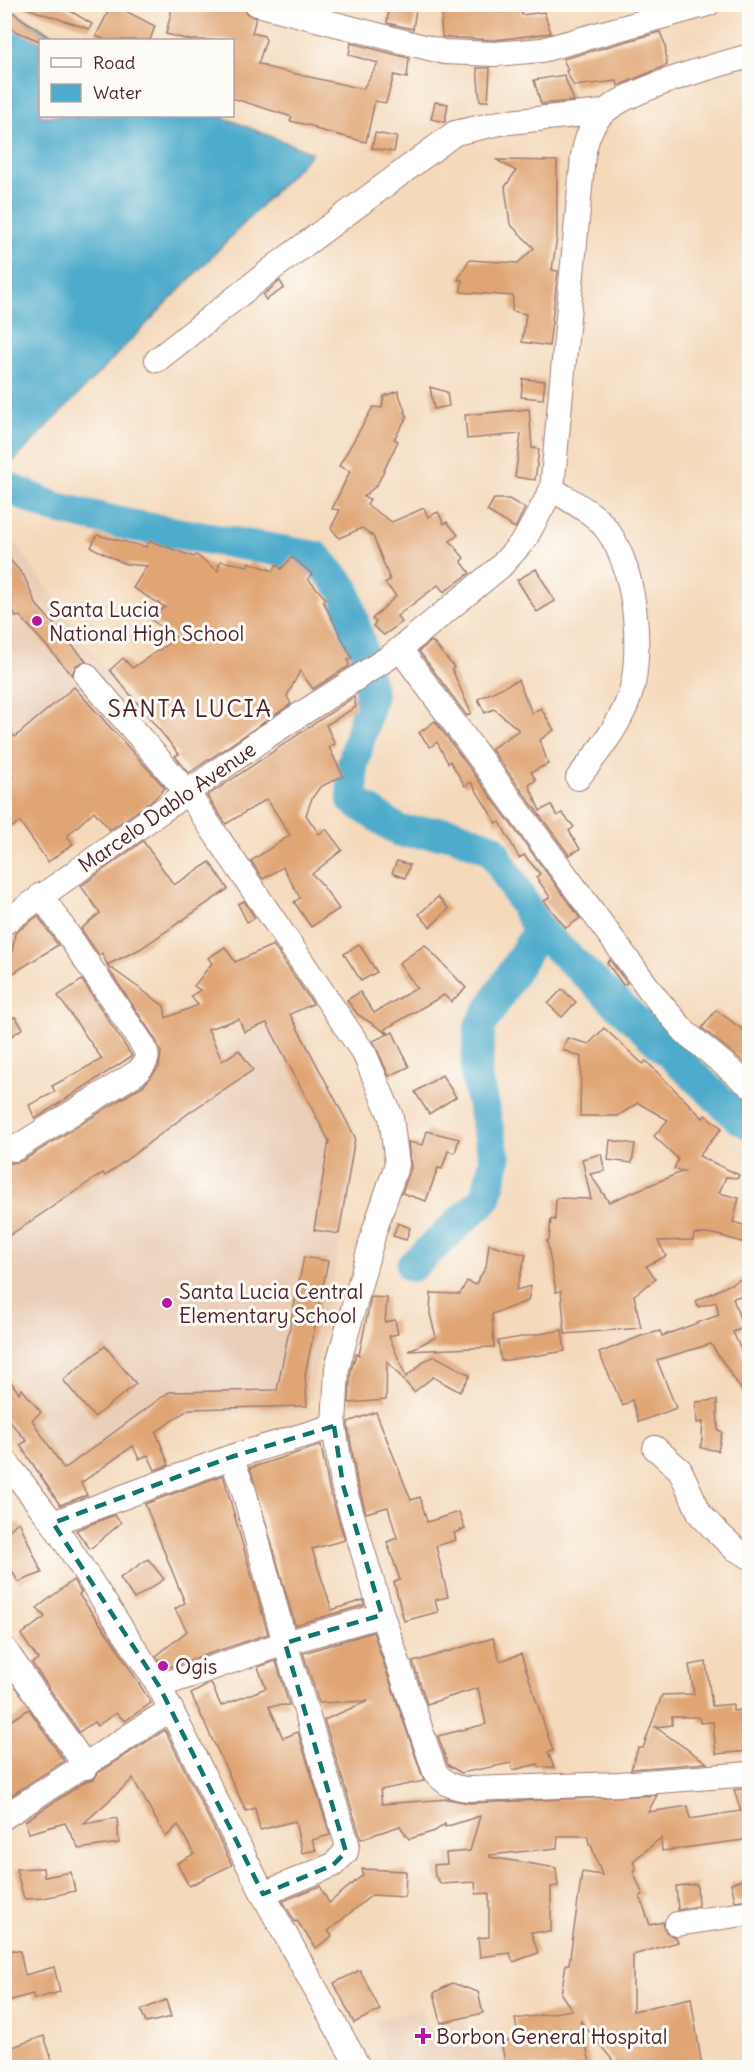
<svg xmlns="http://www.w3.org/2000/svg" width="754" height="2072" viewBox="0 0 754 2072" font-family="Delius,sans-serif">
<style>
.built{fill:#eaceb7}
.water{fill:#4dabcb;stroke:#4c657b;stroke-width:1.5}
.lines{fill:none;stroke-linecap:round;stroke-linejoin:round}
.river{stroke:#4dabcb;stroke-width:32}
.building{fill:#e0a574}
.minor-casing{stroke:#9f7c73;stroke-width:26}
.minor{stroke:#fff;stroke-width:24}
.marked{fill:none;stroke:#0f766e;stroke-width:4.5;stroke-dasharray:12 8;stroke-linejoin:round}
.poi-dot{fill:#b5179e;stroke:#fdfcf7;stroke-width:2}
.labels{text-anchor:middle;dominant-baseline:central;stroke-width:6;stroke-linejoin:round;paint-order:stroke}
.poi-label{font-size:21px;fill:#4a1f2b;stroke:#fdfcf7;text-anchor:start}
.street-label{font-size:21px;fill:#4a1f2b;stroke:#fdfcf7}
.quarter-label{font-size:24px;letter-spacing:1.5px;fill:#4a1f2b;stroke:#fdfcf7}
</style>
<rect width="100%" height="100%" fill="#fdfcf7"/>
<filter id="ink" filterUnits="userSpaceOnUse"><feTurbulence type="fractalNoise" baseFrequency=".0167" numOctaves="2"/><feDisplacementMap in="SourceGraphic" scale="12" xChannelSelector="R" yChannelSelector="G"/><feConvolveMatrix kernelMatrix="1 2 1 2 8 2 1 2 1" color-interpolation-filters="sRGB"/></filter>
<filter id="wash" filterUnits="userSpaceOnUse"><feTurbulence type="fractalNoise" baseFrequency=".008" numOctaves="4" result="noise"/><feDisplacementMap in="SourceGraphic" scale="24" xChannelSelector="R" yChannelSelector="G"/><feGaussianBlur stdDeviation="1.35" result="paint"/><feColorMatrix in="noise" values="0 0 0 0 0 0 0 0 0 0 0 0 0 0 0 0 0 1.4 0 .05"/><feComposite in="paint" operator="in"/></filter>
<g filter="url(#wash)">
<rect width="100%" height="100%" fill="#f4d9bb"/>
<g class="built">
<polygon points="4,527 136,714 29,803 5,774"/>
<polygon points="294,1013 360,1141 308,1410 177,1417 54,1504 5,1431 4,1197 243,1037"/>
<polygon points="422,2008 428,2030 464,2018 470,2047 501,2042 506,2067 388,2067 375,2021"/>
</g>
<polygon class="water" points="5,7 60,40 40,40 40,116 220,116 312,153 5,470"/>
<g class="lines">
<g class="river">
<polyline points="4,486 53,507 129,525 316,557 344,589 361,648 371,695 352,767 353,800 401,832 451,833 492,849 539,930 739,1118 750,1124"/>
<polyline points="412,1266 486,1198 495,1160 476,1075 480,1026 539,930"/>
</g>
</g>
<g id="blocks">
<g class="building">
<polygon points="23,4 59,4 92,24 89,29 23,7"/>
<polygon points="112,4 155,26 150,40 105,40 96,36"/>
<polygon points="173,4 243,4 247,14 256,18 252,33 264,36 266,40 258,64 265,65 265,67 363,89 378,63 349,55 351,43 409,58 407,78 394,75 386,103 375,101 366,142 315,129 316,127 290,121 292,117 232,98 232,40 189,40 166,34"/>
<polygon points="445,4 520,4 522,15 544,12 551,33 495,40 442,37 441,23"/>
<polygon points="389,6 416,9 413,29 387,23"/>
<polygon points="8,9 53,40 52,40 40,41 15,31 4,23"/>
<polygon points="660,32 665,44 667,65 618,86 617,81 574,86 566,71 568,70 563,59"/>
<polygon points="477,68 490,68 488,101 480,101"/>
<polygon points="564,75 574,101 541,104 534,80"/>
<polygon points="435,102 448,104 445,122 431,119"/>
<polygon points="375,133 397,137 394,152 372,148"/>
<polygon points="497,160 557,161 557,237 552,270 558,271 549,346 522,342 526,314 512,311 513,296 461,292 462,280 458,280 469,260 518,263 534,248 510,224 505,187 516,171"/>
<polygon points="280,281 284,288 266,300 263,295"/>
<polygon points="523,379 545,381 543,399 521,397"/>
<polygon points="430,387 447,392 449,406 434,409"/>
<polygon points="398,391 407,417 394,439 398,441 377,485 363,497 370,499 367,505 392,522 424,508 428,517 438,512 444,524 447,522 458,535 450,541 464,558 461,561 470,573 444,592 438,585 397,616 402,622 384,635 373,626 376,622 372,619 396,596 385,583 390,580 373,536 362,528 339,538 331,528 340,510 332,509 350,471 339,466 373,407 382,408 384,396"/>
<polygon points="529,409 532,448 539,449 535,480 515,477 521,434 467,439 465,415"/>
<polygon points="494,499 509,499 525,508 515,528 487,511"/>
<polygon points="97,535 146,547 150,541 194,557 196,555 218,571 220,561 248,566 249,562 273,571 277,564 281,569 292,557 312,574 308,579 326,599 323,601 352,658 348,660 349,666 313,689 300,671 287,696 291,704 189,773 175,756 179,754 110,670 123,658 132,668 177,638 149,618 165,607 133,588 147,566 125,564 91,547"/>
<polygon points="4,553 24,576 36,604 86,661 76,665 72,675 20,616 16,617 4,590"/>
<polygon points="536,569 555,601 537,612 517,580"/>
<polygon points="432,641 454,667 452,669 471,713 467,716 419,651"/>
<polygon points="518,680 532,713 541,708 554,730 540,740 548,764 531,772 536,780 529,785 540,811 551,805 557,816 562,813 574,827 569,831 580,849 569,855 491,749 519,730 494,709 485,713 478,699"/>
<polygon points="74,687 165,788 153,800 110,830 94,811 67,836 73,844 48,862 20,822 4,832 4,786 14,778 4,767 4,723 15,737"/>
<polygon points="354,697 356,707 326,725 335,744 329,747 343,776 320,787 312,798 306,815 319,834 326,829 342,850 312,874 320,882 339,909 311,927 294,902 300,898 283,867 263,879 251,861 290,835 267,799 226,824 207,796"/>
<polygon points="435,721 580,918 566,928 544,901 550,897 536,877 540,874 524,855 519,858 500,822 497,824 471,782 465,786 450,761 448,763 437,742 430,747 419,733"/>
<polygon points="143,841 174,885 210,862 228,889 140,949 107,965 164,1006 166,1018 198,1005 191,996 200,990 194,986 212,963 208,958 225,947 235,962 273,945 313,1004 290,1014 355,1137 339,1234 314,1230 329,1141 267,1023 244,1032 239,1019 208,1029 222,1061 239,1050 253,1070 190,1112 105,1176 103,1173 10,1235 4,1227 4,1164 22,1161 144,1085 159,1067 161,1052 156,1040 111,973 102,953 99,955 81,929 100,913 81,886"/>
<polygon points="397,861 410,865 405,878 392,873"/>
<polygon points="438,897 449,909 430,927 419,914"/>
<polygon points="244,901 255,918 247,922 238,904"/>
<polygon points="38,916 58,945 9,976 15,933"/>
<polygon points="359,944 377,972 361,981 344,954"/>
<polygon points="425,945 466,988 451,1002 444,995 385,1029 389,1034 393,1032 409,1067 389,1076 373,1041 388,1034 357,1014 347,1000 360,992 374,1013 417,988 399,963"/>
<polygon points="610,960 627,983 623,985 607,963"/>
<polygon points="82,980 132,1056 35,1119 29,1105 55,1092 52,1086 102,1059 58,996"/>
<polygon points="562,989 576,1002 562,1017 548,1004"/>
<polygon points="716,1010 750,1035 750,1067 702,1028"/>
<polygon points="15,1017 23,1028 4,1041 4,1021"/>
<polygon points="604,1028 643,1064 646,1061 703,1118 705,1115 722,1128 699,1156 739,1175 738,1178 726,1177 719,1193 739,1198 733,1222 750,1227 750,1232 746,1243 714,1234 694,1234 693,1240 658,1241 666,1256 646,1266 656,1279 634,1295 641,1328 565,1334 561,1291 556,1292 547,1241 549,1240 551,1219 555,1220 556,1198 591,1199 582,1159 601,1154 605,1171 590,1174 609,1202 684,1171 674,1169 678,1159 654,1136 668,1120 638,1103 618,1116 580,1116 581,1057 563,1050 567,1038 589,1044"/>
<polygon points="442,1075 456,1097 429,1114 415,1092"/>
<polygon points="427,1131 459,1139 455,1153 448,1151 442,1169 438,1168 426,1201 402,1193 411,1168 408,1142 423,1145"/>
<polygon points="610,1140 635,1144 632,1163 608,1160"/>
<polygon points="398,1223 410,1228 406,1240 393,1236"/>
<polygon points="489,1244 526,1255 516,1290 531,1286 528,1301 492,1314 494,1347 408,1351 436,1337 430,1314 431,1293 460,1294 467,1281 475,1285 486,1267"/>
<polygon points="304,1257 328,1261 305,1375 307,1406 189,1409 156,1432 169,1465 155,1470 148,1455 139,1459 133,1446 81,1483 87,1495 60,1505 20,1445 27,1441 4,1415 4,1373 19,1393 22,1389 41,1412 32,1420 64,1469 169,1392 277,1390"/>
<polygon points="743,1278 748,1294 733,1298 743,1328 733,1332 745,1359 750,1357 750,1403 711,1344 657,1360 676,1408 639,1422 632,1400 623,1406 599,1353 641,1336 660,1331 662,1336 719,1315 716,1302 698,1307 696,1301"/>
<polygon points="371,1297 387,1298 385,1322 395,1320 398,1334 389,1336 406,1377 426,1360 435,1356 470,1375 460,1392 433,1377 414,1392 387,1361 386,1400 349,1403 351,1370 356,1354 359,1355"/>
<polygon points="562,1330 565,1351 501,1361 498,1341"/>
<polygon points="105,1346 136,1384 94,1417 63,1380"/>
<polygon points="717,1400 718,1430 722,1432 718,1451 701,1448 703,1422 697,1423 696,1402"/>
<polygon points="376,1412 411,1500 420,1497 427,1522 459,1512 465,1529 454,1533 456,1540 436,1546 448,1597 435,1600 438,1612 404,1621 394,1582 400,1580 387,1542 397,1538 388,1507 366,1513 357,1482 348,1425 348,1422"/>
<polygon points="321,1445 329,1489 345,1540 312,1549 332,1610 363,1600 364,1605 295,1625 250,1468"/>
<polygon points="223,1475 268,1634 166,1668 156,1656 187,1631 175,1609 185,1603 145,1504"/>
<polygon points="114,1515 121,1523 90,1549 76,1530"/>
<polygon points="19,1521 42,1573 18,1582 4,1555 4,1535"/>
<polygon points="148,1559 164,1579 134,1599 120,1578"/>
<polygon points="73,1580 81,1592 79,1595 114,1643 151,1703 125,1721 116,1713 97,1726 94,1722 79,1732 32,1663 38,1659 21,1635 45,1617 37,1608"/>
<polygon points="373,1632 424,1781 380,1790 382,1804 448,1799 469,1803 657,1795 648,1812 688,1806 690,1819 741,1811 734,1790 750,1788 750,1839 662,1851 661,1838 633,1861 636,1870 633,1871 643,1895 640,1896 650,1925 663,1922 666,1932 676,1938 678,1942 633,1955 633,2011 691,1998 702,2067 618,2067 580,2020 591,2067 506,2067 501,2042 519,2039 515,2019 572,2010 561,1994 566,1964 569,1964 582,1872 602,1875 591,1845 589,1845 588,1836 558,1836 557,1848 490,1855 490,1857 556,1868 558,1886 551,1887 551,1932 531,1932 538,1953 513,1962 510,1953 480,1957 478,1938 489,1937 489,1893 476,1894 475,1882 441,1884 435,1876 434,1865 447,1864 446,1853 470,1851 480,1816 445,1827 445,1824 435,1831 409,1839 400,1826 361,1839 324,1720 368,1701 319,1703 303,1653"/>
<polygon points="493,1638 500,1661 521,1654 553,1751 548,1752 554,1768 539,1767 538,1764 513,1770 511,1763 461,1773 448,1765 438,1736 486,1724 478,1688 427,1704 413,1662"/>
<polygon points="276,1661 289,1705 269,1706 283,1738 298,1732 330,1835 312,1840 316,1850 302,1853 295,1821 260,1830 255,1808 246,1811 191,1694 211,1683 221,1706 266,1688 258,1667"/>
<polygon points="706,1662 712,1706 733,1704 733,1711 750,1709 750,1751 716,1754 713,1722 700,1723 699,1717 672,1717 672,1725 655,1727 707,1763 631,1769 638,1748 643,1748 662,1695 694,1694 689,1665"/>
<polygon points="29,1709 64,1761 4,1800 4,1725"/>
<polygon points="165,1730 232,1865 189,1886 177,1863 194,1854 178,1825 166,1837 133,1779 83,1824 117,1818 119,1843 79,1849 65,1823 29,1833 25,1821 86,1781 94,1779 99,1772"/>
<polygon points="43,1868 44,1877 71,1872 75,1891 44,1898 24,1899 16,1869"/>
<polygon points="362,1869 406,1871 405,1897 372,1895 328,1931 332,1936 316,1948 297,1921 295,1922 283,1901 320,1886 329,1903 363,1875"/>
<polygon points="750,1878 750,1899 735,1901 731,1883"/>
<polygon points="697,1884 698,1906 678,1910 676,1886"/>
<polygon points="4,1949 20,1951 25,1975 54,1967 60,1992 34,1999 33,1994 4,2002"/>
<polygon points="360,1970 380,2010 354,2023 334,1983"/>
<polygon points="452,1983 478,1992 483,2013 441,2023 434,1993"/>
<polygon points="166,2000 171,2017 146,2023 141,2010"/>
<polygon points="44,2036 52,2060 30,2067 4,2067 4,2050"/>
</g>
</g>
</g>
<g filter="url(#ink)">
<use href="#blocks" fill-opacity="0" stroke="#9f7c73" stroke-width="1.5"/>
<g class="lines">
<g class="minor-casing">
<g id="minor">
<polyline points="257,4 444,52 495,54 542,50 708,4"/>
<polyline points="157,360 272,269 455,133 500,123 603,112"/>
<path d="M 552,489 C 566,498 581,506 594,516 C 634,549 642,636 633,684 C 626,718 599,751 578,778"/>
<polyline points="400,649 655,997 685,1032 750,1086"/>
<path d="M 86,675 L 187,792 L 365,1055 L 391,1117 L 397,1164 L 375,1229 L 337,1368 L 334,1426 L 343,1485 L 382,1615 L 435,1772 C 445,1784 453,1788 469,1789 L 619,1784 L 750,1774"/>
<path d="M 4,923 L 264,738 L 391,656 L 500,567 L 525,539 L 552,489 L 583,156 C 586,140 590,126 602,114 C 628,89 713,66 750,56"/>
<path d="M 14,1149 L 136,1073 C 148,1062 150,1056 141,1042 L 41,895"/>
<polyline points="655,1448 680,1470 700,1514 714,1529 734,1548 750,1557"/>
<polyline points="231,1457 244,1491 285,1643 347,1843 346,1852 333,1865 263,1894"/>
<polyline points="4,1459 53,1523 159,1686 263,1894 359,2068"/>
<polyline points="53,1523 231,1457 334,1426"/>
<polyline points="4,1648 86,1767"/>
<polyline points="159,1686 285,1643 382,1615"/>
<polyline points="4,1817 171,1709"/>
<polyline points="677,1924 750,1913"/>
</g>
</g>
<use href="#minor" class="minor"/>
</g>
</g>
<path class="marked" d="M 334,1426 L 343,1485 L 382,1615 L 285,1643 L 346,1852 L 333,1865 L 263,1894 L 159,1686 L 53,1523 L 231,1457 Z"/>
<g class="poi-dot">
<circle cx="37" cy="621" r="6"/>
<circle cx="167" cy="1303" r="6"/>
<circle cx="163" cy="1666" r="6"/>
<path d="M420 2027h6v6h6v6h-6v6h-6v-6h-6v-6h6z"/>
</g>
<g class="labels">
<g class="poi-label">
<text x="49" y="609">Santa Lucia<tspan x="49" dy="24">National High School</tspan></text>
<text x="179" y="1291">Santa Lucia Central<tspan x="179" dy="24">Elementary School</tspan></text>
<text x="175" y="1666">Ogis</text>
<text x="436" y="2036">Borbon General Hospital</text>
</g>
<g class="street-label">
<text transform="translate(167 807) rotate(-35)">Marcelo Dablo Avenue</text>
</g>
<g class="quarter-label">
<text x="190" y="708">SANTA LUCIA</text>
</g>
</g>
<rect width="754" height="2072" fill="none" stroke="#fdfcf7" stroke-width="24"/>
<rect x="39" y="39" width="195" height="78" fill="#fdfcf7" stroke="#b5a4a5" stroke-width="1.5"/>
<rect x="51" y="58" width="30" height="9" fill="#ffffff" stroke="#b5a4a5" stroke-width="1.5"/>
<text x="93" y="69" font-size="18" fill="#4a1f2b">Road</text>
<rect x="51" y="84" width="30" height="18" fill="#4dabcb" stroke="#b5a4a5" stroke-width="1.5"/>
<text x="93" y="99" font-size="18" fill="#4a1f2b">Water</text>
</svg>
